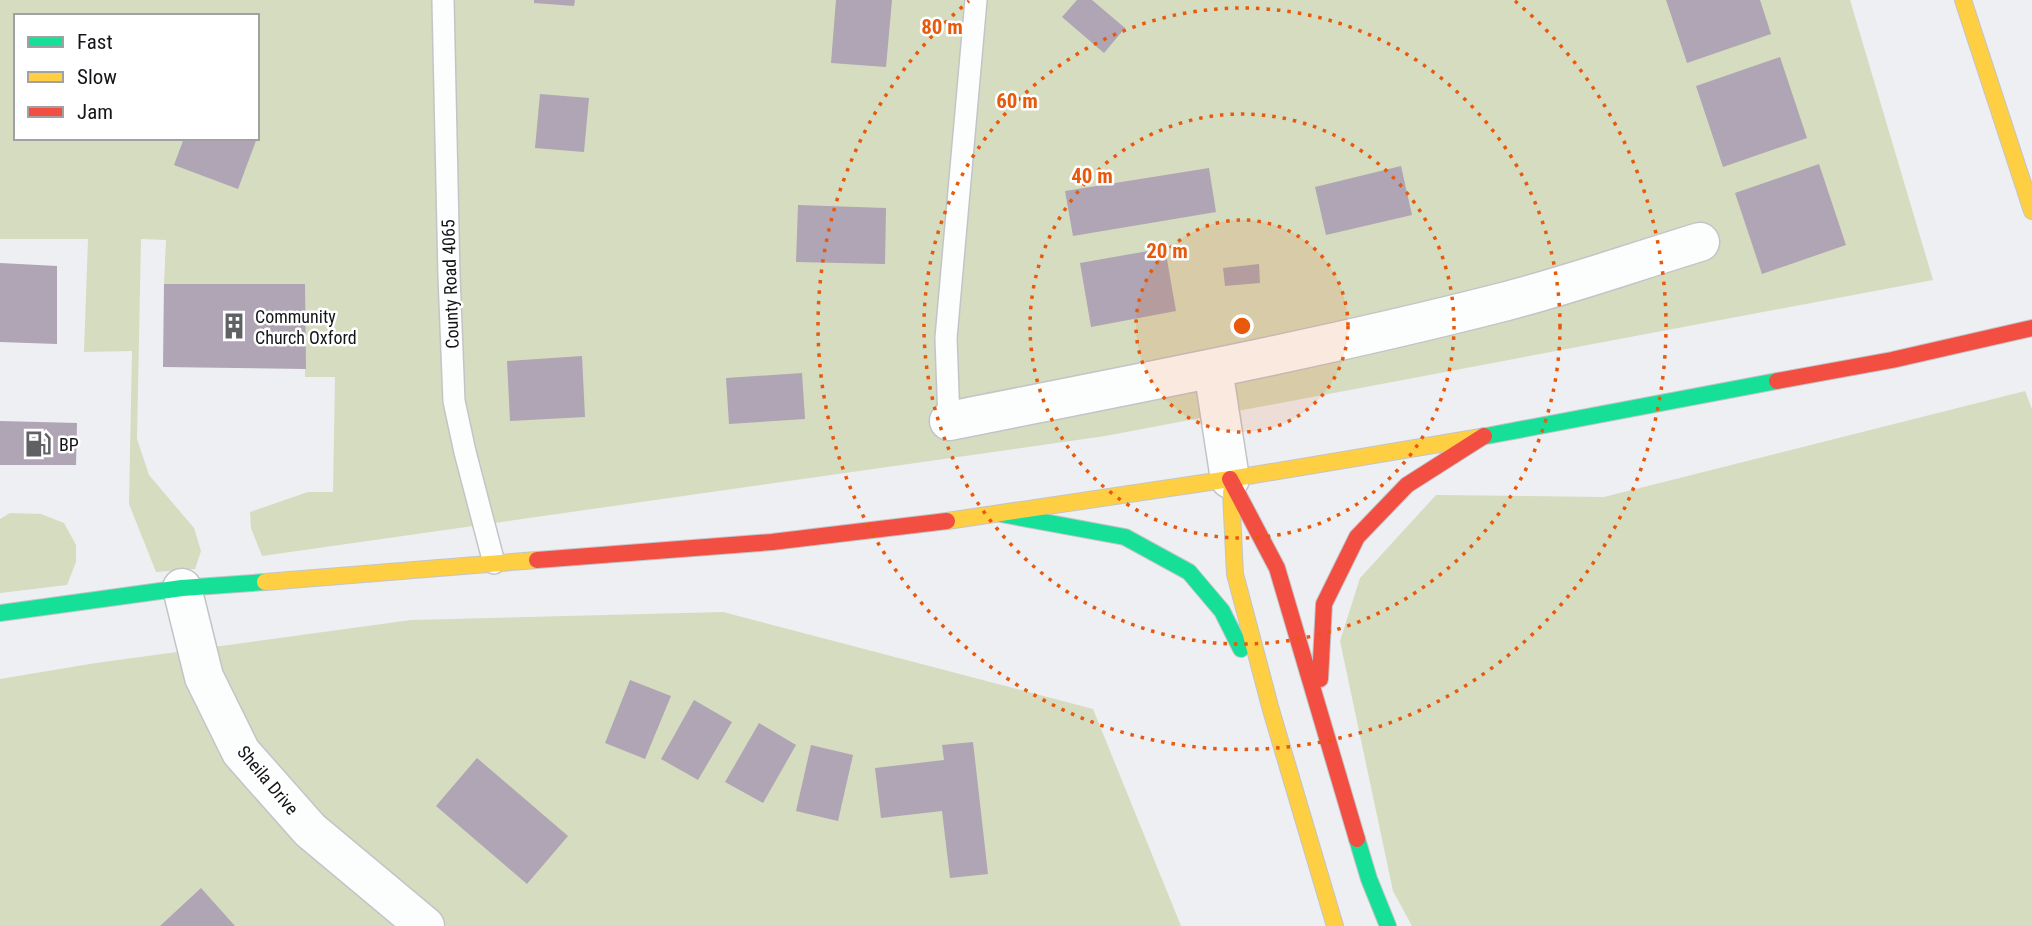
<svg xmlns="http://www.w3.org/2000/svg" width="2032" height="926" viewBox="0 0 2032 926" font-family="'Roboto Condensed',sans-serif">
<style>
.green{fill:#d6dcbf;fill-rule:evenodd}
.building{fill:#afa5b4}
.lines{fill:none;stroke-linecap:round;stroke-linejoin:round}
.lane-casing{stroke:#c3c4c7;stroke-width:24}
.street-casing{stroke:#c3c4c7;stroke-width:41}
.fast-casing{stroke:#c3c4c7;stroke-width:18}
.slow-casing{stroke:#c3c4c7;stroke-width:18}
.jam-casing{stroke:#c3c4c7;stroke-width:18}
.lane{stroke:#fcfdfd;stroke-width:21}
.street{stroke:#fcfdfd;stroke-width:38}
.fast{stroke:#16e098;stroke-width:16}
.slow{stroke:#ffcf43;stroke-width:16}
.jam{stroke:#f24e42;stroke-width:16}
.ring{fill:none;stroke:#e8590c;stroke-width:3.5;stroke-dasharray:3.5 7}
.labels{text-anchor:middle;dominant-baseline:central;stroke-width:5;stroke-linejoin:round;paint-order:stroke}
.street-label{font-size:18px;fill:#141518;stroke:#fff}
.poi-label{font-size:18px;fill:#141518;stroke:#fff;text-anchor:start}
.centre{fill:#e8590c;stroke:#fff;stroke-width:3.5}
.ring-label{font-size:21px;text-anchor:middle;font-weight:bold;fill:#e8590c;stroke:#fff;stroke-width:5;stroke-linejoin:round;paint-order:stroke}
</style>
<rect width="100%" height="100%" fill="#edeff3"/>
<g class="green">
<path d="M 0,0 L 1850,0 L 1933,280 L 1105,436 L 262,556 L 251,528 L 250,512 L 308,492 L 333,492 L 335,377 L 305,377 L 305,285 L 164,284 L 166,240 L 141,239 L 137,439 L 149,475 L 194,528 L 201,551 L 195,569 L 156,572 L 129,504 L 132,351 L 84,352 L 88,239 L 0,239 ZM 16,16 L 257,16 L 257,138 L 16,138 Z"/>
<polygon points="2025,391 2032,409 2032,926 1412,926 1393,891 1340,641 1360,578 1436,495 1604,497"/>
<polygon points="10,513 41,514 64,523 76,545 76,562 67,585 0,593 0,519"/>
<polygon points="723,612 1093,709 1181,926 0,926 0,679 96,663 411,620"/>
</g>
<g class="building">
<polygon points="534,0 575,0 574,6 534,3"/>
<polygon points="836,0 892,0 886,67 831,63"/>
<polygon points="1077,0 1092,0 1125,28 1104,53 1062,17"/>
<polygon points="1666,0 1760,0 1771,34 1687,63"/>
<polygon points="1780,57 1807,138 1723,167 1696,86"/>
<polygon points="540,94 589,98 584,152 535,148"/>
<polygon points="184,138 257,138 238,189 174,165"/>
<polygon points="1819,164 1846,245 1762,274 1735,193"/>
<polygon points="1401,166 1412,215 1326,235 1315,187"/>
<polygon points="1209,168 1216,212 1073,236 1065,191"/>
<polygon points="798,205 886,208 885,264 796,262"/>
<polygon points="1165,248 1176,311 1091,327 1080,263"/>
<polygon points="0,263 57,266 57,344 0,342"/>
<polygon points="1259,264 1260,283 1225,286 1223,268"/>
<polygon points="164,284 305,284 306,369 163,367"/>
<polygon points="582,356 585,417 510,421 507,361"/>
<polygon points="802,373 805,419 729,424 726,378"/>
<polygon points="0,421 77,423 76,465 0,465"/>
<polygon points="630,680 671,696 645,759 605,743"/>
<polygon points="694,700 732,722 698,780 661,759"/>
<polygon points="759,723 796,745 763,803 725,782"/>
<polygon points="973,742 988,874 950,878 942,811 881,818 875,768 944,760 942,745"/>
<polygon points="811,745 853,755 838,821 796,811"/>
<polygon points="477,758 568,836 527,884 436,806"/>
<polygon points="201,888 235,926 160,926"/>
</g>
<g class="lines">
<g class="lane-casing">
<g id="lane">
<polyline points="443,0 449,276 454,401 465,452 494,563"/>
<polyline points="949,421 946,338 976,0"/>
</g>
</g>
<g class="street-casing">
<g id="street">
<polyline points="1213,369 1230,479"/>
<path d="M 949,421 C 1134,384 1320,349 1503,302 C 1569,285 1634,262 1700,242"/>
<polyline points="182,588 204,677 241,752 310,830 425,926"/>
</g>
</g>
<g class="fast-casing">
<g id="fast">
<polyline points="1481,437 1777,381"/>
<polyline points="1001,514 1125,537 1189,572 1222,611 1241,649"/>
<polyline points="0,613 182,588 265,582"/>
<polyline points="1357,839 1369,879 1388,926"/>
</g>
</g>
<g class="slow-casing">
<g id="slow">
<polyline points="1963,0 2032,211"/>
<polyline points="1231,492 1235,574 1271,710 1335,926"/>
<polyline points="947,521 1230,479 1481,437"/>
<polyline points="265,582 537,560"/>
</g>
</g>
<g class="jam-casing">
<g id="jam">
<polyline points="1777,381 1892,360 2032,328"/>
<polyline points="1230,479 1277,568 1357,839"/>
<polyline points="537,560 772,542 947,521"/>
<polyline points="1320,679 1324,604 1357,537 1407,485 1484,436"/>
</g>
</g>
<use href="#lane" class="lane"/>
<use href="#street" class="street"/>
<use href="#fast" class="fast"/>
<use href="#slow" class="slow"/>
<use href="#jam" class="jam"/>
</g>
<circle cx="1242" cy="326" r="106" fill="#e8590c" fill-opacity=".12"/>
<g class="ring">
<circle cx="1242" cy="326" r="106"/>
<circle cx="1242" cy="326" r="212"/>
<circle cx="1242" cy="326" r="318"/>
<path d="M1515 1A424 424 0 1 1 969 1"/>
</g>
<defs>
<g id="building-bare" transform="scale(2.1)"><path d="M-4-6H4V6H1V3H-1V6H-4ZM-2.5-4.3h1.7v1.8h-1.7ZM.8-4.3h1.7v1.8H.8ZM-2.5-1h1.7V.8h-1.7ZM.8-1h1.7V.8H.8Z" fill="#606165" stroke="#fff" stroke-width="2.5" paint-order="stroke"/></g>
<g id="fuel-bare" transform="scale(2.1)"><path d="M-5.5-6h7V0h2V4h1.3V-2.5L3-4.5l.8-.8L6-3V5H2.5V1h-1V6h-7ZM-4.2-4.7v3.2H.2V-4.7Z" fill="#606165" stroke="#fff" stroke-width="2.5" paint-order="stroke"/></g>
</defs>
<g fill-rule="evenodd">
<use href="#building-bare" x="234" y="326"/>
<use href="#fuel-bare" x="38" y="444"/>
</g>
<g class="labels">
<g class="street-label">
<text transform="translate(450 284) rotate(-92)">County Road 4065</text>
<text transform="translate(268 780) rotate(50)">Sheila Drive</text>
</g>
<g class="poi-label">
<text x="255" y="316">Community<tspan x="255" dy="21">Church Oxford</tspan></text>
<text x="59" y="444">BP</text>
</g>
</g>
<circle cx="1242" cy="326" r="10" class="centre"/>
<g class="ring-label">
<text x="942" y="34">80 m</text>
<text x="1017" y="108">60 m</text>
<text x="1092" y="183">40 m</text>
<text x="1167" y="258">20 m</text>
</g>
<rect x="14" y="14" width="245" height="126" fill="#ffffff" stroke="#a1a1a3" stroke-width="2"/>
<rect x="28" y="37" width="35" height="10" fill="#16e098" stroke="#a1a1a3" stroke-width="2"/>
<text x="77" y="49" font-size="21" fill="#141518">Fast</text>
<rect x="28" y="72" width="35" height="10" fill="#ffcf43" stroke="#a1a1a3" stroke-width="2"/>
<text x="77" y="84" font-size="21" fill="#141518">Slow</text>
<rect x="28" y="107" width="35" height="10" fill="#f24e42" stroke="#a1a1a3" stroke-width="2"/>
<text x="77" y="119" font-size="21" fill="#141518">Jam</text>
</svg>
